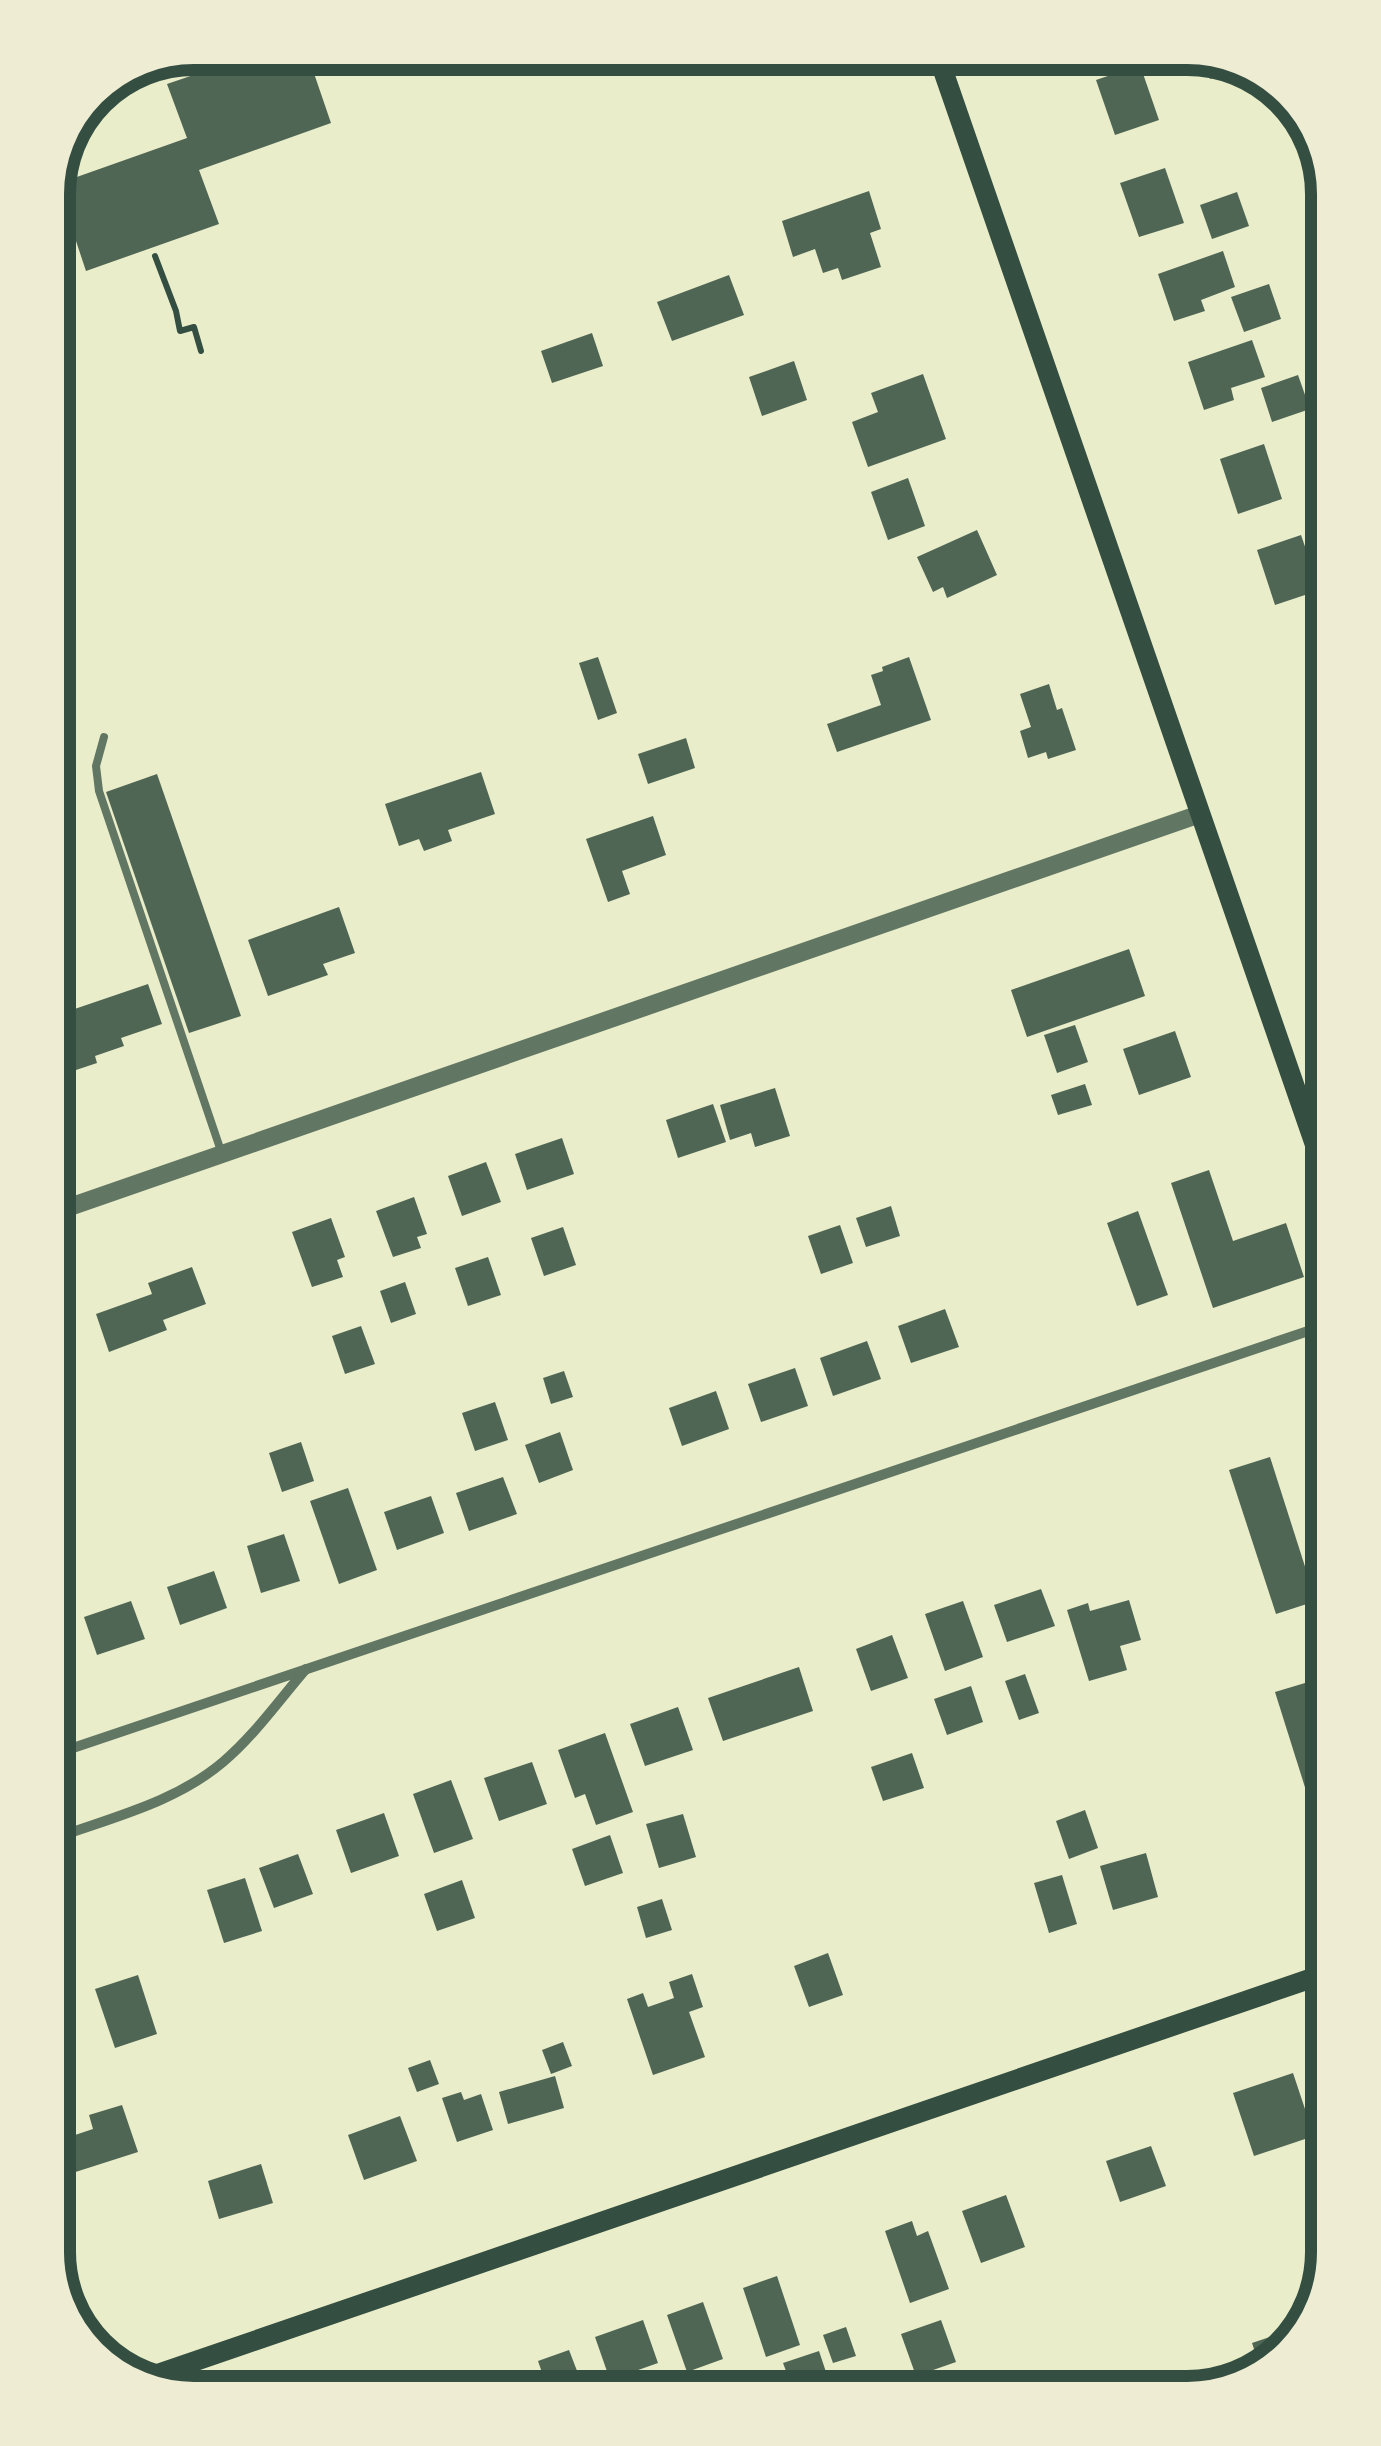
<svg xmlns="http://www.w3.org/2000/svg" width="1381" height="2446" viewBox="0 0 1381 2446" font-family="Montserrat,sans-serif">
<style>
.building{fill:#4f6655}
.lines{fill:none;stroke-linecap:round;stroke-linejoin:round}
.path{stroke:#344e41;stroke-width:6}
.service{stroke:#617663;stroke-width:8}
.minor{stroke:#617663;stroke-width:10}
.tertiary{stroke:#617663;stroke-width:18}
.secondary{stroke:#344e41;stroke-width:20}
.rim{fill:none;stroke:#344e41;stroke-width:12}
</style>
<rect width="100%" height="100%" fill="#e9edc9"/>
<g class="building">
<polygon points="258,53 307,53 331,123 199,170 219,224 86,271 57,184 187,138 167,84"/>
<polygon points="650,53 716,53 656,75"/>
<polygon points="1200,54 1239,69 1210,79"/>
<polygon points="1140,65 1159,120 1115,135 1096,80"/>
<polygon points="1165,168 1184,223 1139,237 1120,183"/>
<polygon points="869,191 881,229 870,233 881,267 842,280 838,268 823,273 815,249 793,257 782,221"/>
<polygon points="1237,192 1249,226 1212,239 1200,205"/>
<polygon points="1223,251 1235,287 1201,300 1205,311 1174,321 1158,274"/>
<polygon points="729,275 744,315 672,341 657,302"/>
<polygon points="1269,284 1281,319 1244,332 1231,297"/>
<polygon points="592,333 603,366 552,383 541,351"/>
<polygon points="1252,340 1265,377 1231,388 1234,400 1204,410 1188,362"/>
<polygon points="794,361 807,400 762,416 749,377"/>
<polygon points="923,374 946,439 868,467 852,422 878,412 871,393"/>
<polygon points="1298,375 1310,409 1272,422 1261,388"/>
<polygon points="1264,444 1282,499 1238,514 1220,459"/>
<polygon points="908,478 925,526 888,540 871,492"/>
<polygon points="977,530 997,575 947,598 943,587 933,592 917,557"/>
<polygon points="1301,535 1320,590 1275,605 1257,550"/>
<polygon points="598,657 617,713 598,720 579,663"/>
<polygon points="909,657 931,720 837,752 827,724 881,705 871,675 883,671 882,667"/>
<polygon points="1049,684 1057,710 1062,708 1076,750 1048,759 1046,752 1028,758 1020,731 1031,727 1020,694"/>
<polygon points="686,738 695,768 648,784 638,754"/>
<polygon points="481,772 495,814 448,830 452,841 424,851 419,839 399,846 385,804"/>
<polygon points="157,774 241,1016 189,1033 106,792"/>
<polygon points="653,816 666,855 622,871 630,894 608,902 586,839"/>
<polygon points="339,907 355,953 323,964 328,975 268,996 248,940"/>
<polygon points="1129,949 1145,996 1027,1037 1011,990"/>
<polygon points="148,984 162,1024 121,1038 124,1046 95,1056 97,1063 64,1074 62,1067 57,1069 57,1015"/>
<polygon points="1075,1025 1088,1062 1057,1073 1044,1035"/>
<polygon points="1175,1031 1191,1077 1139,1095 1123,1049"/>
<polygon points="1085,1084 1092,1105 1058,1115 1051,1095"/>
<polygon points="775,1088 790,1136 755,1147 751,1133 730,1140 720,1105"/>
<polygon points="713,1104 726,1142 678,1158 666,1120"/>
<polygon points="562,1138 574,1174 527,1190 515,1154"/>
<polygon points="486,1162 501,1202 462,1216 448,1176"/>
<polygon points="1209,1170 1233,1241 1286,1223 1304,1277 1213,1308 1171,1183"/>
<polygon points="414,1197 427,1234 417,1237 421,1248 393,1257 376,1211"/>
<polygon points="891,1206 900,1236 866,1247 856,1218"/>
<polygon points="1138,1211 1168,1295 1137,1306 1107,1223"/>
<polygon points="331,1218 345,1257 337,1260 343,1277 312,1287 292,1232"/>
<polygon points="840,1225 853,1263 821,1274 808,1236"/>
<polygon points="563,1227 576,1265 544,1276 531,1238"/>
<polygon points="488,1257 501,1295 468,1306 455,1268"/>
<polygon points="192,1267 206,1304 163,1320 167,1330 109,1352 96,1314 152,1294 148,1283"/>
<polygon points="405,1282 416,1314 391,1323 380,1291"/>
<polygon points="945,1309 959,1347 911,1363 898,1326"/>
<polygon points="361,1326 375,1364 345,1374 332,1336"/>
<polygon points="867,1341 881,1379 833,1396 820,1358"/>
<polygon points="795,1368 808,1406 761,1422 748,1384"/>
<polygon points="564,1371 573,1397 551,1404 543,1378"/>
<polygon points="716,1391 729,1429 682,1446 669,1408"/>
<polygon points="495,1402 508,1440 475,1451 462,1413"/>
<polygon points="560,1432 573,1470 539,1483 525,1445"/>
<polygon points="301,1442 314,1481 282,1492 269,1453"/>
<polygon points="1270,1457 1316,1601 1276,1614 1229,1470"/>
<polygon points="503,1477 517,1514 469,1531 456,1493"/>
<polygon points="348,1488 377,1570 339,1584 310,1501"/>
<polygon points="431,1496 444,1533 397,1550 384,1512"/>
<polygon points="284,1534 300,1581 261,1593 247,1546"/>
<polygon points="214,1571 227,1608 180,1625 167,1587"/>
<polygon points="1041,1589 1055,1626 1007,1642 994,1605"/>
<polygon points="1129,1600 1141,1640 1120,1646 1127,1670 1089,1681 1067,1610 1088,1603 1090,1611"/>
<polygon points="131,1601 145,1639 97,1655 84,1617"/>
<polygon points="963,1601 983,1657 945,1671 925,1614"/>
<polygon points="892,1635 908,1678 871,1691 856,1649"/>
<polygon points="799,1667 813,1711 723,1741 708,1698"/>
<polygon points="1025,1674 1039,1713 1019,1720 1005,1681"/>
<polygon points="1325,1677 1326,1795 1309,1800 1275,1692"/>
<polygon points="971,1686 983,1722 947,1735 934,1699"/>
<polygon points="678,1707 693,1750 645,1766 630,1724"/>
<polygon points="605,1733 633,1812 596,1825 585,1794 575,1798 558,1750"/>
<polygon points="912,1753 924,1788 883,1801 871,1767"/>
<polygon points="532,1762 547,1804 499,1821 484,1778"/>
<polygon points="451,1780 473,1839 434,1853 413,1794"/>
<polygon points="1085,1810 1098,1848 1069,1859 1056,1821"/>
<polygon points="384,1813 399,1856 351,1873 336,1830"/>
<polygon points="683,1814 696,1857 659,1868 646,1824"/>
<polygon points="610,1835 623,1873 585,1886 572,1849"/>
<polygon points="1146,1853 1158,1897 1113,1910 1100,1866"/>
<polygon points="298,1854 313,1894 274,1908 259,1868"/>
<polygon points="1062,1875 1077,1924 1049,1933 1034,1883"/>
<polygon points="245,1878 262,1931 224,1943 207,1890"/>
<polygon points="462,1880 475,1918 437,1931 424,1894"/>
<polygon points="662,1899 672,1930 646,1938 637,1907"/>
<polygon points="828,1953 843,1995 809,2007 794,1966"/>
<polygon points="692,1974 703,2007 689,2012 705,2057 653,2075 627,1999 643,1993 648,2007 674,1998 669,1982"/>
<polygon points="138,1975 157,2034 115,2048 95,1989"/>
<polygon points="563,2042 572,2066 551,2074 542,2050"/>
<polygon points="430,2060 439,2084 417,2092 408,2068"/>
<polygon points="1293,2073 1314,2136 1254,2156 1233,2093"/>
<polygon points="555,2076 564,2108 508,2124 499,2092"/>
<polygon points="461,2092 464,2100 481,2094 493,2130 457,2142 442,2098"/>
<polygon points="122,2105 138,2152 63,2176 63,2139 93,2129 89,2115"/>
<polygon points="400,2116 417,2161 364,2180 348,2135"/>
<polygon points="1151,2146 1166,2186 1120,2202 1106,2161"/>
<polygon points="261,2164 273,2203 219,2219 208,2181"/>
<polygon points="1006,2195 1025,2247 981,2263 962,2211"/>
<polygon points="912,2221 917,2236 928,2231 949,2289 910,2303 885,2231"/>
<polygon points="777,2276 800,2345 766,2357 743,2288"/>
<polygon points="703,2302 723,2359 687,2372 667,2315"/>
<polygon points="643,2320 658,2363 610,2380 595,2337"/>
<polygon points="941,2320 956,2362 916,2376 901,2334"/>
<polygon points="846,2327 856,2356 833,2363 823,2335"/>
<polygon points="1276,2335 1281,2350 1260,2367 1252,2343"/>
<polygon points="569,2350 584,2389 548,2390 538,2361"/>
<polygon points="819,2351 831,2387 792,2387 783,2363"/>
</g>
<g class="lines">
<polyline class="path" points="155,256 176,311 180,331 194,327 201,351"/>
<polyline class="service" points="104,737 96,766 99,791 222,1154"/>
<g class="minor">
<polyline points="61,1752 1323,1326"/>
<path d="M 61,1836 C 117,1816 177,1801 223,1762 C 254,1736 280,1699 306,1669"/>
</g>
<polyline class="tertiary" points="58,1211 1200,814"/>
<g class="secondary">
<polyline points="937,53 1323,1168"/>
<polyline points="143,2379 1327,1973"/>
</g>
</g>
<path d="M0 0H1381V2446H0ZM194 70H1187A124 124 0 0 1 1311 194V2252A124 124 0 0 1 1187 2376H194A124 124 0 0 1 70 2252V194A124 124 0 0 1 194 70Z" fill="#eeecd3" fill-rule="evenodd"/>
<path class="rim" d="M194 70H1187A124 124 0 0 1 1311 194V2252A124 124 0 0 1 1187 2376H194A124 124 0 0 1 70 2252V194A124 124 0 0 1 194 70Z"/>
</svg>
